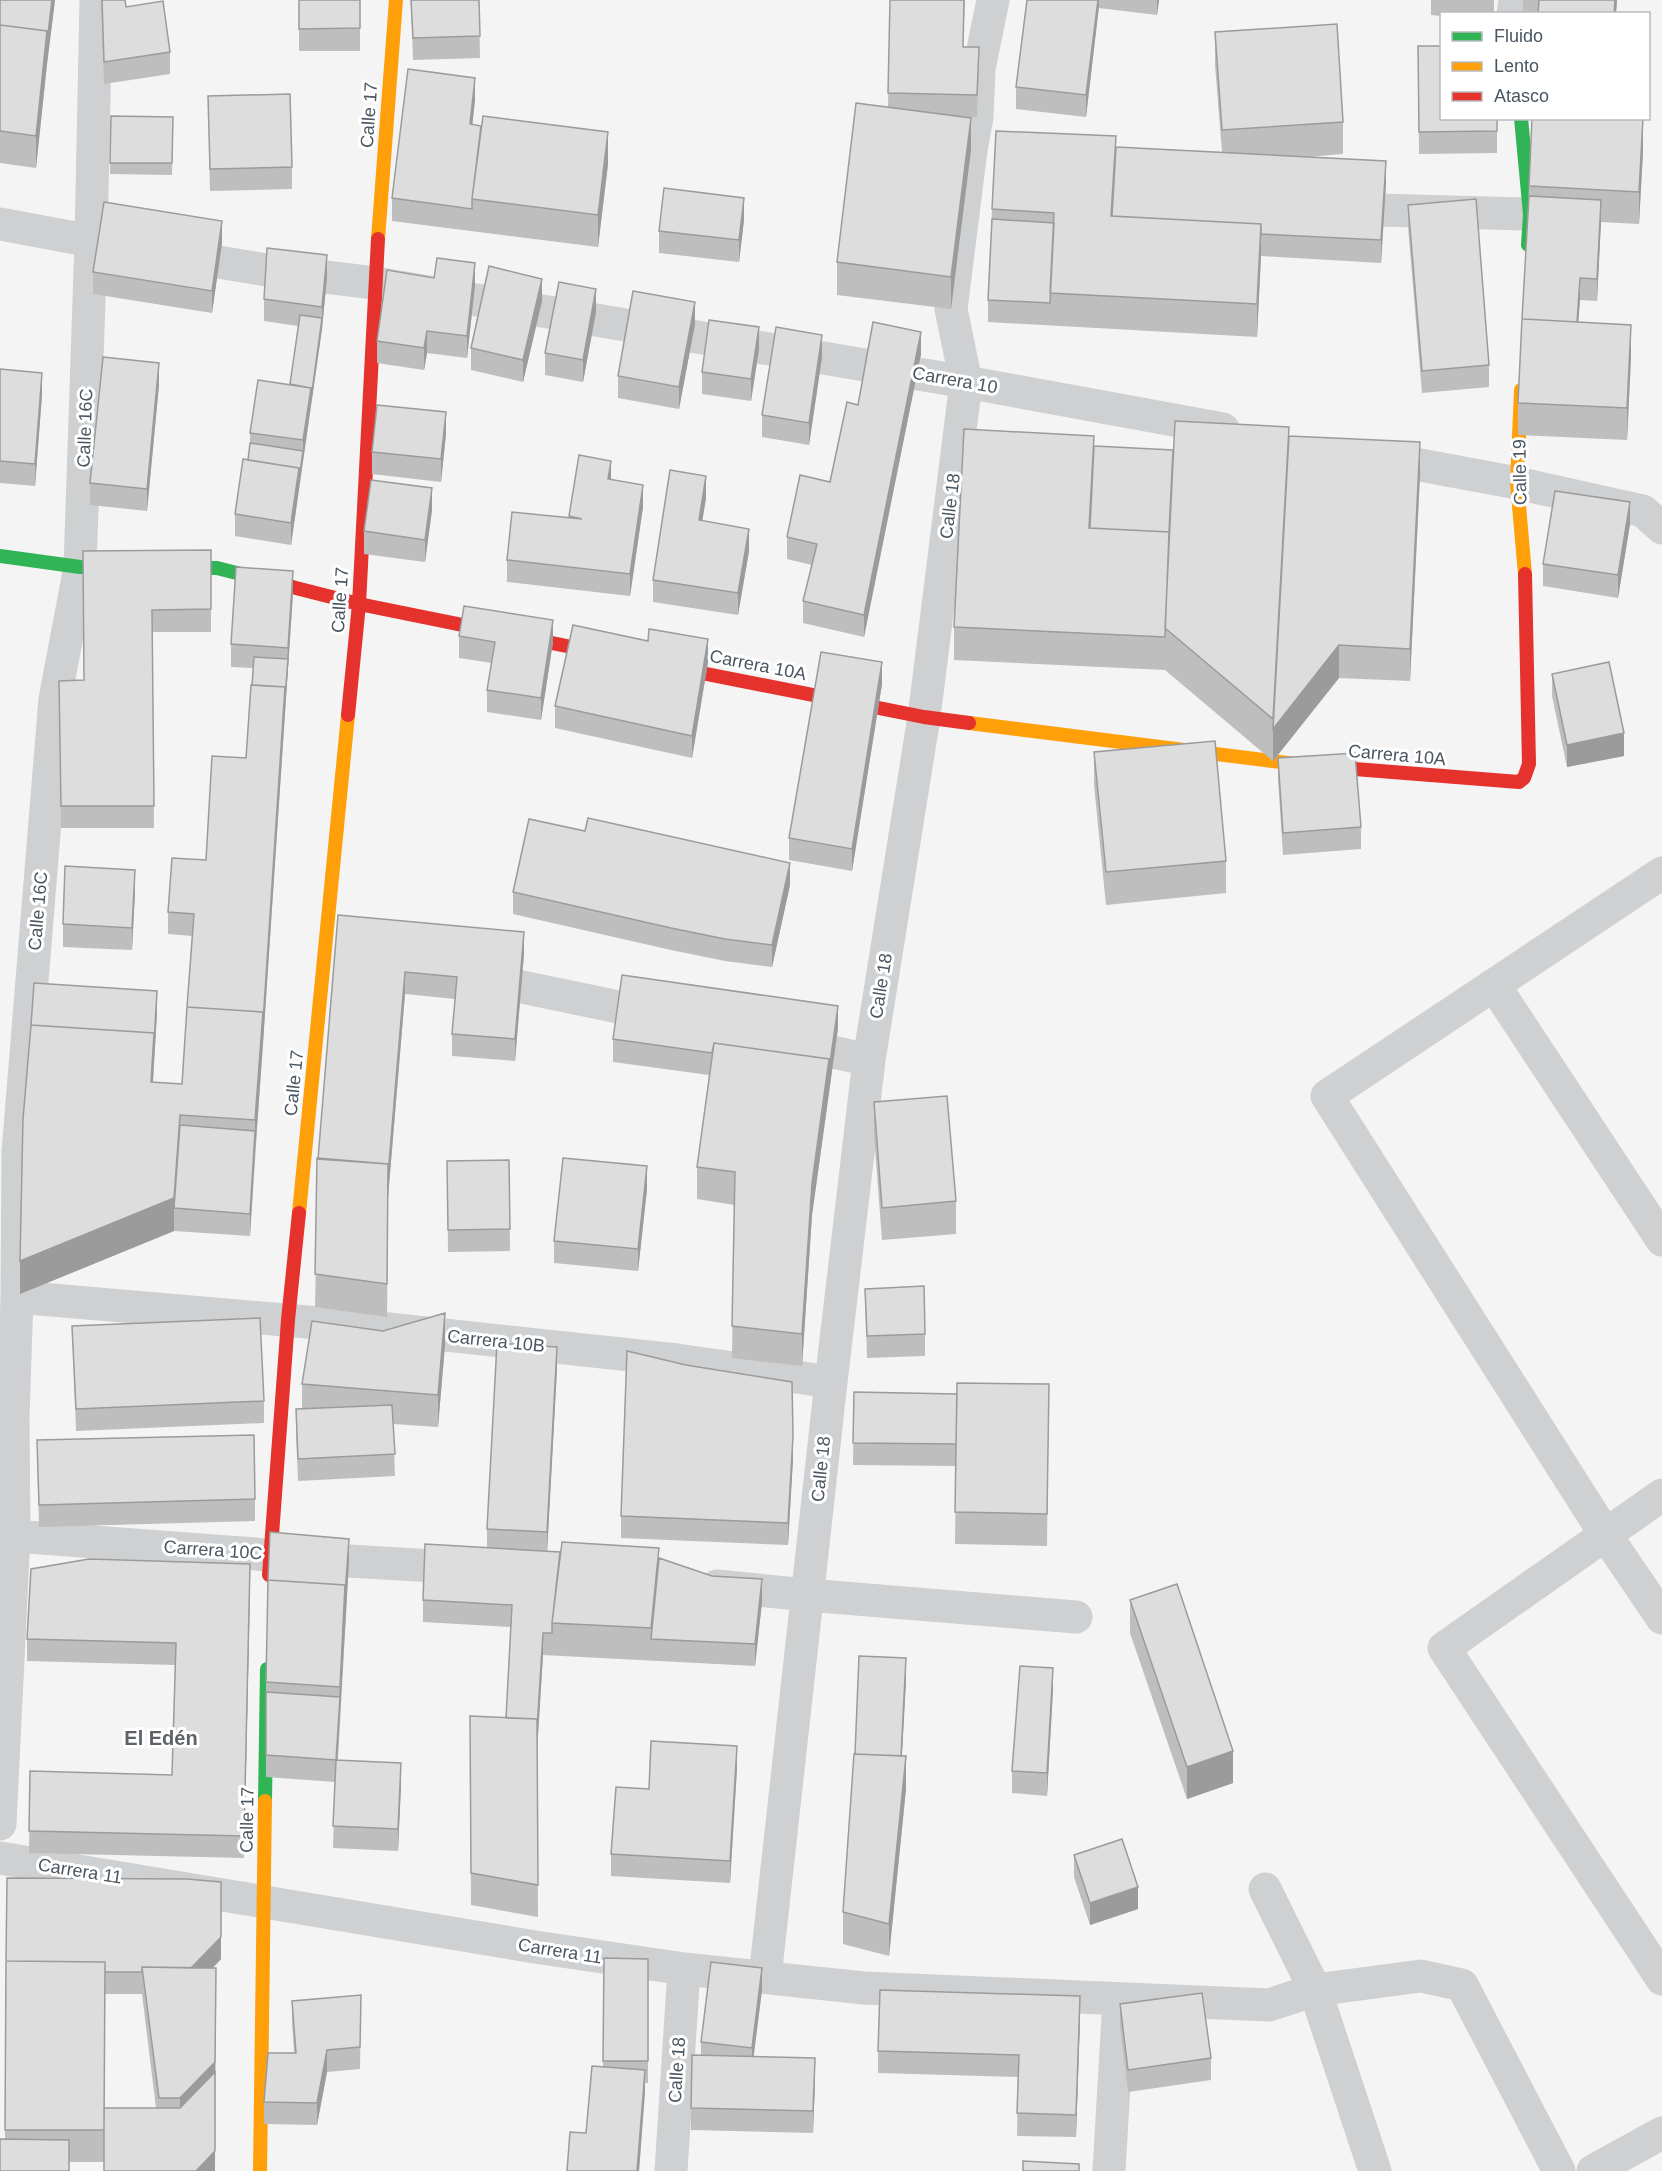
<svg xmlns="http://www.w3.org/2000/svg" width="1662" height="2171" viewBox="0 0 1662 2171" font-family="Helvetica,sans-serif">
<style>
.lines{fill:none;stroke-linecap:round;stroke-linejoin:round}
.street{stroke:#ced0d2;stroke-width:33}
.fast{stroke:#30b455;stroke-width:14}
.slow{stroke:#ff9f0a;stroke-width:14}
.jam{stroke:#e5322d;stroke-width:14}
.wall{fill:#bebebf;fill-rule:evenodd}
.shaded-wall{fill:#9b9b9b}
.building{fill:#ddddde;stroke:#9b9b9b;stroke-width:1.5}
.labels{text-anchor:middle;stroke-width:6;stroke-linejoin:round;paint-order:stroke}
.street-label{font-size:18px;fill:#4a5661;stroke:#fff}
.neighbourhood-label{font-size:20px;font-weight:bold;fill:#5f6368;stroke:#fff}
</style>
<rect width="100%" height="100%" fill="#f4f4f4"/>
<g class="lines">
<path class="street" d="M1513,14L1515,0
M1340,209L1530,214
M0,224L113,245
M176,255L267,270L375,283L966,382L1223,429
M1377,457L1517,483L1643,511L1662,528
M1662,873L1327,1096L1605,1534L1662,1618
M478,978L662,1016
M1494,985L1662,1240
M792,1043L869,1060
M17,1297L389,1329L677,1360L831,1382
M1662,1495L1444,1648L1662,1979
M0,1535L349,1561L468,1568
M717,1586L807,1595L1076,1617
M0,1824L14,1536L13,1418L17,1297L18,1152L55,699L80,567L91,241L96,0
M0,1858L535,1947L684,1969L864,1988L1269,2005L1315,1990L1421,1976L1462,1985L1559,2171
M1265,1889L1315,1990L1375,2171
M765,1977L831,1382L869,1060L924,717L966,382L951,309L971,150L977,117L979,69L993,0
M671,2171L684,1969
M1109,2171L1119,1999
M1593,2171L1662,2133"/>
<path class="fast" d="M1521,118L1530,214L1528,245
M0,556L80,567L217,568L292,587
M265,1801L267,1669"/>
<path class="slow" d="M378,239L396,0
M1521,390L1517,483L1525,574
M969,723L1304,765
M299,1213L348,715
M260,2171L265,1801"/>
<path class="jam" d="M292,587L359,604L611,655
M661,665L924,717L969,723
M348,715L359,604L378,239
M1304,765L1519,782L1524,778L1529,764L1525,574
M269,1575L288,1320L299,1213"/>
</g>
<path class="wall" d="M0,0H55L47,64L36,168L0,163Z
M101,0H125L126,7L170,52V74L104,84Z
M299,0H360V51H299Z
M411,0H479L480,58L413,60Z
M890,0H965L963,47L979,69L977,117H961L971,150L951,309L837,295V262L888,107Z
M1027,0H1159L1157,15L1099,8V6L1086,117L1016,109V87Z
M1431,0H1494V14H1442V16L1431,15Z
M1523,0H1617L1616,14H1523Z
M1215,32L1343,122V154L1307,157L1386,183L1381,263L1261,256L1257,337L988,322V300L992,209L1116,147L1222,152L1215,65Z
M1418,46L1497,118V153L1419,154Z
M208,96L292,167V189L210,191Z
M475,100L472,125L481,126L608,164L598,247L392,221V198Z
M111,116L173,117L172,175L110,174Z
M1643,151L1639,224L1601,222L1597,301L1580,300L1578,322L1631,357L1627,440L1518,435V403L1529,186Z
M1408,205L1489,365V387L1422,393L1408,227Z
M744,220L739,262L659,253V231Z
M222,243L212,313L93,294V272Z
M327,277L322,329L291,545L235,536V514L248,460L250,443V433L290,384L298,326L264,321V299Z
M475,285L467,358L427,353L424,370L377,363V341Z
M542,301L523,382L471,370V348Z
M596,312L583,382L545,375V353Z
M695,324L679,409L618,398V376Z
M759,349L751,401L702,394V372Z
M921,354L864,637L803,623V601L812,565L787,559V537L830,482L858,405Z
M822,357L809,445L762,437V415Z
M0,369L42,395L35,486L0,483Z
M159,385L147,511L90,505V483Z
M446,434L441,482L372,474V452Z
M1289,436L1420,475L1410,681L1339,678L1273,761L1165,670L954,660V627L1094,446L1173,450Z
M579,455L611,480L643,507L630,596L507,582V560L569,518Z
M706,498L702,520L749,551L738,615L653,602V580Z
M432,510L425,562L364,554V531Z
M1630,524L1618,598L1543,586V564Z
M211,550V632H152L154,828H61L59,681L84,680Z
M293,593L250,1236L174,1231L20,1294L157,1013L153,1082L182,1084L192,936L168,934V912L206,860L246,758L253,668L231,667V644Z
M459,636L553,642L541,720L487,712V690L492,663L459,658Z
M648,641L708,662L692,758L555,728V706Z
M1552,674L1624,756L1567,767L1552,696Z
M882,684L852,871L789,860V838Z
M1094,752L1226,861V893L1106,905L1094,785Z
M1278,758L1361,827V849L1283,855L1278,780Z
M790,885L772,967L725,961L671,950L513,914V892Z
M135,892L132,950L63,947V924Z
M338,915L524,954L515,1061L452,1056V1034L455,999L405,994L388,1197L387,1317L315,1307L318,1159Z
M838,1028L812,1215L802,1366L732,1358L734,1205L697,1199V1167L709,1075L613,1062V1039Z
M874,1102L956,1201V1234L882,1240L874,1135Z
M509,1160L510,1251L448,1252L447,1161Z
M647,1189L638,1271L554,1263V1241Z
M865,1289L925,1334V1356L867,1358Z
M72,1326L264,1401V1423L76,1431Z
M445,1345L438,1427L393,1424L395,1476L298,1481L296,1431V1409H302V1384Z
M686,1365L793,1459L788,1545L621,1538V1516Z
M557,1369L547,1551L659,1558L762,1602L755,1666L543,1655L537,1749L538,1917L471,1905L470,1716L506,1718L511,1627L423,1622V1600L487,1547V1529Z
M1049,1384L1047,1546L955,1544L956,1466L853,1465L854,1392L957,1394Z
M37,1440L255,1499V1521L39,1527Z
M349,1561L338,1760L401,1785L398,1851L333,1848L335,1782L266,1777V1682Z
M250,1586L244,1858L29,1853L30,1771L172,1775L175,1665L27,1661V1639Z
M1130,1600L1233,1783L1187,1799L1130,1633Z
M906,1680L902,1756L906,1789L889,1956L843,1944V1912Z
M1053,1690L1047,1796L1012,1793V1771Z
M737,1768L730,1883L611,1876V1854L649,1789Z
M1074,1855L1138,1909L1090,1925L1074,1877Z
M7,1878L221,1882V1959L213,1968H216L215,2171L104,2162H69L5,2140ZM105,1994H142L156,2108H104Z
M604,1958L648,1959V2083H645L639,2171H567L586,2133L603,2067Z
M762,1990L753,2056L815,2080L813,2133L691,2130V2108L701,2055V2042Z
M361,1995L360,2069L327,2072L317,2125L264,2124V2102L294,2053L292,2023V2001Z
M1120,2004L1211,2058V2080L1128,2092L1120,2027Z
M1080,2018L1076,2137L1017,2136L1018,2077L878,2073V2051Z"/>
<path class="shaded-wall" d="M52,0H55L47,64V42Z
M1098,0H1099V6L1086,117V95Z
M1157,0H1159L1157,15Z
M1615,0H1617L1616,14H1614Z
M47,31V64L36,168V136Z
M475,78V100L470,147V124Z
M971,118V150L951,309V277Z
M1643,118V151L1639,224V192Z
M608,132V164L598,247V215Z
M1386,161V183L1381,263V240Z
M744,198V220L739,262V240Z
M1601,200V222L1597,301V279Z
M222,221V243L212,313V291Z
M1261,224V256L1257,337V304Z
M327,255V277L322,329L291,545V523L299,468L303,451V440L322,318V307Z
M475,263V285L467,358V336Z
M1580,278V300L1576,354V332Z
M542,279V301L523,382V360Z
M596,289V312L583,382V360Z
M695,302V324L679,409V387Z
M1631,325V357L1627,440V408Z
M759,327V349L751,401V379Z
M427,331V353L424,370V348Z
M921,332V354L864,637V615Z
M822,335V357L809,445V423Z
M159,363V385L147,511V489Z
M42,373V395L35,486V464Z
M446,412V434L441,482V459Z
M1289,427V469L1339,645V678L1273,761V719Z
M1420,442V475L1410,681V649Z
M611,461V483L608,479Z
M706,476V498L699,542V520Z
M643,485V507L630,596V574Z
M432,488V510L425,562V540Z
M1630,502V524L1618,598V575Z
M749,529V551L738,615V593Z
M293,571V593L263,1044V1022Z
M553,620V642L541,720V698Z
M708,639V662L692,758V736Z
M882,662V684L852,871V849Z
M1624,733V756L1567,767V745Z
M790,863V885L772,967V945Z
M135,870V892L132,950V928Z
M524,932V954L515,1061V1039Z
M405,972V994L388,1197L387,1317L388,1164Z
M157,991V1013L151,1114V1082Z
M838,1006V1028L812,1215L802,1366V1334L812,1183L829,1059Z
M263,1012V1044L255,1153V1120Z
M180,1115V1147L174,1208V1231L20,1294V1261Z
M255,1131V1153L250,1236V1214Z
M647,1166V1189L638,1271V1249Z
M445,1313V1345L438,1427V1395Z
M557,1347V1369L547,1554V1532Z
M793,1436V1459L788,1545V1523Z
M349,1539V1561L336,1782V1760L345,1585Z
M250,1564V1586L244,1858V1836Z
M762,1579V1602L755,1666V1644Z
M543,1633V1655L537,1752V1730Z
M906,1658V1680L900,1789V1767Z
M1053,1668V1690L1047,1796V1773Z
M737,1746V1768L730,1883V1861Z
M1233,1751V1783L1187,1799V1767Z
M906,1756V1789L889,1956V1924Z
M401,1763V1785L398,1851V1829Z
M1138,1887V1909L1090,1925V1903Z
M221,1937V1959L187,1995V1973Z
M216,1968L215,2094L180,2131V2098Z
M762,1968V1990L752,2070V2048Z
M1080,1996V2018L1076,2137V2115Z
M327,2050V2072L317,2125V2103Z
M815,2058V2080L813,2133V2111Z
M645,2070V2093L639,2171H637Z
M215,2151V2171H196Z"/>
<path class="building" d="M0,0H52L47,42V31L0,25Z
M102,0H125L126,7L163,1L170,52L104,62Z
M299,0H360V28L299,29Z
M411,0H479L480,36L413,38Z
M890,0H964L963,47H979L977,95L888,93Z
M1027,0H1098L1086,95L1016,87Z
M1539,0H1615L1614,14H1538Z
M1337,24L1343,122L1222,130L1215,32Z
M0,25L47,31L36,136L0,131Z
M1418,46H1442V118H1497V131L1419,132Z
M408,69L475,78L470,124L481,126L472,199V209L392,198Z
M290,94L292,167L210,169L208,96Z
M856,103L971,118L951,277L837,262Z
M111,116L173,117L172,163H110Z
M483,116L608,132L598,215L472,199Z
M1532,118H1643L1639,192L1529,186Z
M996,131L1116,136L1111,216L1261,224L1257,304L1050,293L1054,213L992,209Z
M1116,147L1386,161L1381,240L1261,234V224L1112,216Z
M664,188L744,198L739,240L659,231Z
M1529,196L1601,200L1597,279L1580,278L1577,322L1522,319Z
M1476,199L1489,365L1422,371L1408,205Z
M104,202L222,221L212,291L93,272Z
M992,219L1054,223L1050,303L988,300Z
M267,248L327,255L322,307L264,299Z
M437,258L475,263L467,336L427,331L424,348L377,341L387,270L434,278Z
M489,266L542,279L523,360L471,348Z
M559,282L596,289L583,360L545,353Z
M633,291L695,302L679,387L618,376Z
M300,315L322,318L311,399V388L290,384Z
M1522,319L1631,325L1627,408L1518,403Z
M709,320L759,327L751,379L702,372Z
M873,322L921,332L864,615L803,601L817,544L787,537L800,475L830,482L847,402L858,405Z
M776,327L822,335L809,423L762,415Z
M103,357L159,363L147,489L90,483Z
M0,369L42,373L35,464L0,461Z
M258,380L311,388L303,440L250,433Z
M377,405L446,412L441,459L372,452Z
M1175,421L1289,427L1273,719L1165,628Z
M964,429L1094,436L1089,528L1169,532L1165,637L954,627Z
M1289,436L1420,442L1410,649L1339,645L1273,729Z
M250,443L303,451L299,479V468L248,460Z
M1094,446L1173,450L1169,532L1090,528Z
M579,455L611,461L608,479L643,485L630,574L507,560L512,512L582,519L569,516Z
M243,459L299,468L291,523L235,514Z
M670,470L706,476L699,520L749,529L738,593L653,580Z
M371,480L432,488L425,540L364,531Z
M1555,491L1630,502L1618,575L1543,564Z
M211,550V609L152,610L154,806H61L59,681L84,680L83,551Z
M236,567L293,571L288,648L231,644Z
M464,606L553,620L541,698L487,690L495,642L459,636Z
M573,625L648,641L649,629L708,639L692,736L555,706Z
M821,652L882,662L852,849L789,838Z
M254,657L288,659L285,698V687L252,685Z
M1609,662L1624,733L1567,745L1552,674Z
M251,685L285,687L263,1022V1012L187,1007L194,914L168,912L172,858L206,860L212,756L246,758Z
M1215,741L1226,861L1106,872L1094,752Z
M1355,753L1361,827L1283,833L1278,758Z
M588,818L790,863L772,945L725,939L671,928L513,892L529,819L585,831Z
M65,866L135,870L132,928L63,924Z
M338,915L524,932L515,1039L452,1034L457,977L405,972L388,1175V1164L318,1159Z
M622,975L838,1006L829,1070V1059L714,1043L712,1053L613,1039Z
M34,983L157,991L154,1044V1033L31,1025Z
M187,1007L263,1012L255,1120L180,1115L174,1198L20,1261L23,1119L31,1025L154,1033L151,1082L182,1084Z
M714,1043L829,1059L812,1183L802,1334L732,1326L735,1172L697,1167Z
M947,1096L956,1201L882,1208L874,1102Z
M180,1125L255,1131L250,1214L174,1208Z
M317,1158L388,1164L387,1284L315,1274Z
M563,1158L647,1166L638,1249L554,1241Z
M509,1160L510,1229L448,1230L447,1161Z
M924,1286L925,1334L867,1336L865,1289Z
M445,1313L438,1395L302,1384L312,1321L383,1331Z
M260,1318L264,1401L76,1409L72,1326Z
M497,1343L557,1347L547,1532L487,1529Z
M627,1351L686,1365L792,1382L793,1436L788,1523L621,1516Z
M957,1383L1049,1384L1047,1514L955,1512Z
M854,1392L957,1394L956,1444L853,1443Z
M392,1405L395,1454L298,1459L296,1409Z
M254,1435L255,1499L39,1505L37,1440Z
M270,1532L349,1539L345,1595V1585L268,1580Z
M562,1542L659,1548L651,1628L552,1623Z
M425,1544L560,1552L552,1623V1633H543L537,1729V1719L506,1718L512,1605L423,1600Z
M659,1558L712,1576L762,1579L755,1644L651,1639Z
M89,1559L250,1564L244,1836L29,1831L30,1771L172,1775L176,1643L27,1639L31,1569Z
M268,1580L345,1585L340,1687L266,1682Z
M1177,1584L1233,1751L1187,1767L1130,1600Z
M859,1656L906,1658L901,1756L855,1754Z
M1020,1666L1053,1668L1047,1773L1012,1771Z
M266,1692L340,1697L336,1760L266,1755Z
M470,1716L537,1719L538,1885L471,1873Z
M651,1741L737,1746L730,1861L611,1854L616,1787L649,1789Z
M854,1754L906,1756L889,1924L843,1912Z
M336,1760L401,1763L398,1829L333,1826Z
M1122,1839L1138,1887L1090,1903L1074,1855Z
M7,1878L187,1879L221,1882V1937L191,1968L142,1967V1972H105V1962L6,1961Z
M604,1958L648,1959V2061H603Z
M6,1961L105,1962L104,2130H5Z
M711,1962L762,1968L752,2048L701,2042Z
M142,1967L216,1968L215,2062L180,2098H159Z
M880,1990L1080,1996L1076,2115L1017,2113L1019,2055L878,2051Z
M1202,1993L1211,2058L1128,2070L1120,2004Z
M361,1995L360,2047L327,2050L317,2103L264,2102L268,2053H296L292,2001Z
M692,2055L815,2058L813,2111L691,2108Z
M592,2066L645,2070L637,2171H567L570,2132L586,2133Z
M215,2072V2151L196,2171H104V2108H180Z
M0,2139L69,2140V2171H0Z
M1023,2161L1079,2164V2171H1023Z"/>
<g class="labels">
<g class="street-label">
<text transform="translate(369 115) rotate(-86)" y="6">Calle 17</text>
<text transform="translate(955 380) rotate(10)" y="6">Carrera 10</text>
<text transform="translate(85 428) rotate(-88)" y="6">Calle 16C</text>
<text transform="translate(1520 472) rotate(-91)" y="6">Calle 19</text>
<text transform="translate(950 506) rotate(-83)" y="6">Calle 18</text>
<text transform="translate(340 600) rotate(-86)" y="6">Calle 17</text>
<text transform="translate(758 665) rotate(11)" y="6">Carrera 10A</text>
<text transform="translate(1397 755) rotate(5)" y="6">Carrera 10A</text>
<text transform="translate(38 911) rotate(-85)" y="6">Calle 16C</text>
<text transform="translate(881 986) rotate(-81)" y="6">Calle 18</text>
<text transform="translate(294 1083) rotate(-84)" y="6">Calle 17</text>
<text transform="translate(496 1341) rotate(6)" y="6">Carrera 10B</text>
<text transform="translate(821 1469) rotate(-84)" y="6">Calle 18</text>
<text transform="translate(213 1550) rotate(4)" y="6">Carrera 10C</text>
<text transform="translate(247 1820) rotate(-89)" y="6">Calle 17</text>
<text transform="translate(80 1871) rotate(9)" y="6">Carrera 11</text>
<text transform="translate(560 1951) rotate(9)" y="6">Carrera 11</text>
<text transform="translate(677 2070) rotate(-86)" y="6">Calle 18</text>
</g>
<g class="neighbourhood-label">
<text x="161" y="1745">El Edén</text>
</g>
</g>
<rect x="1440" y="12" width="210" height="108" fill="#ffffff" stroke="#b7bbc0" stroke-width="1.5"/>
<rect x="1452" y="32" width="30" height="9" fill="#30b455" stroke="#b7bbc0" stroke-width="1.5"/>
<text x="1494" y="42" font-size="18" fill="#4a5661">Fluido</text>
<rect x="1452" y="62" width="30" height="9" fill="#ff9f0a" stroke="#b7bbc0" stroke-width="1.5"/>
<text x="1494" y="72" font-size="18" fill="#4a5661">Lento</text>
<rect x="1452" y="92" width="30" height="9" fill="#e5322d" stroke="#b7bbc0" stroke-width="1.5"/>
<text x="1494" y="102" font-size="18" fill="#4a5661">Atasco</text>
</svg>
